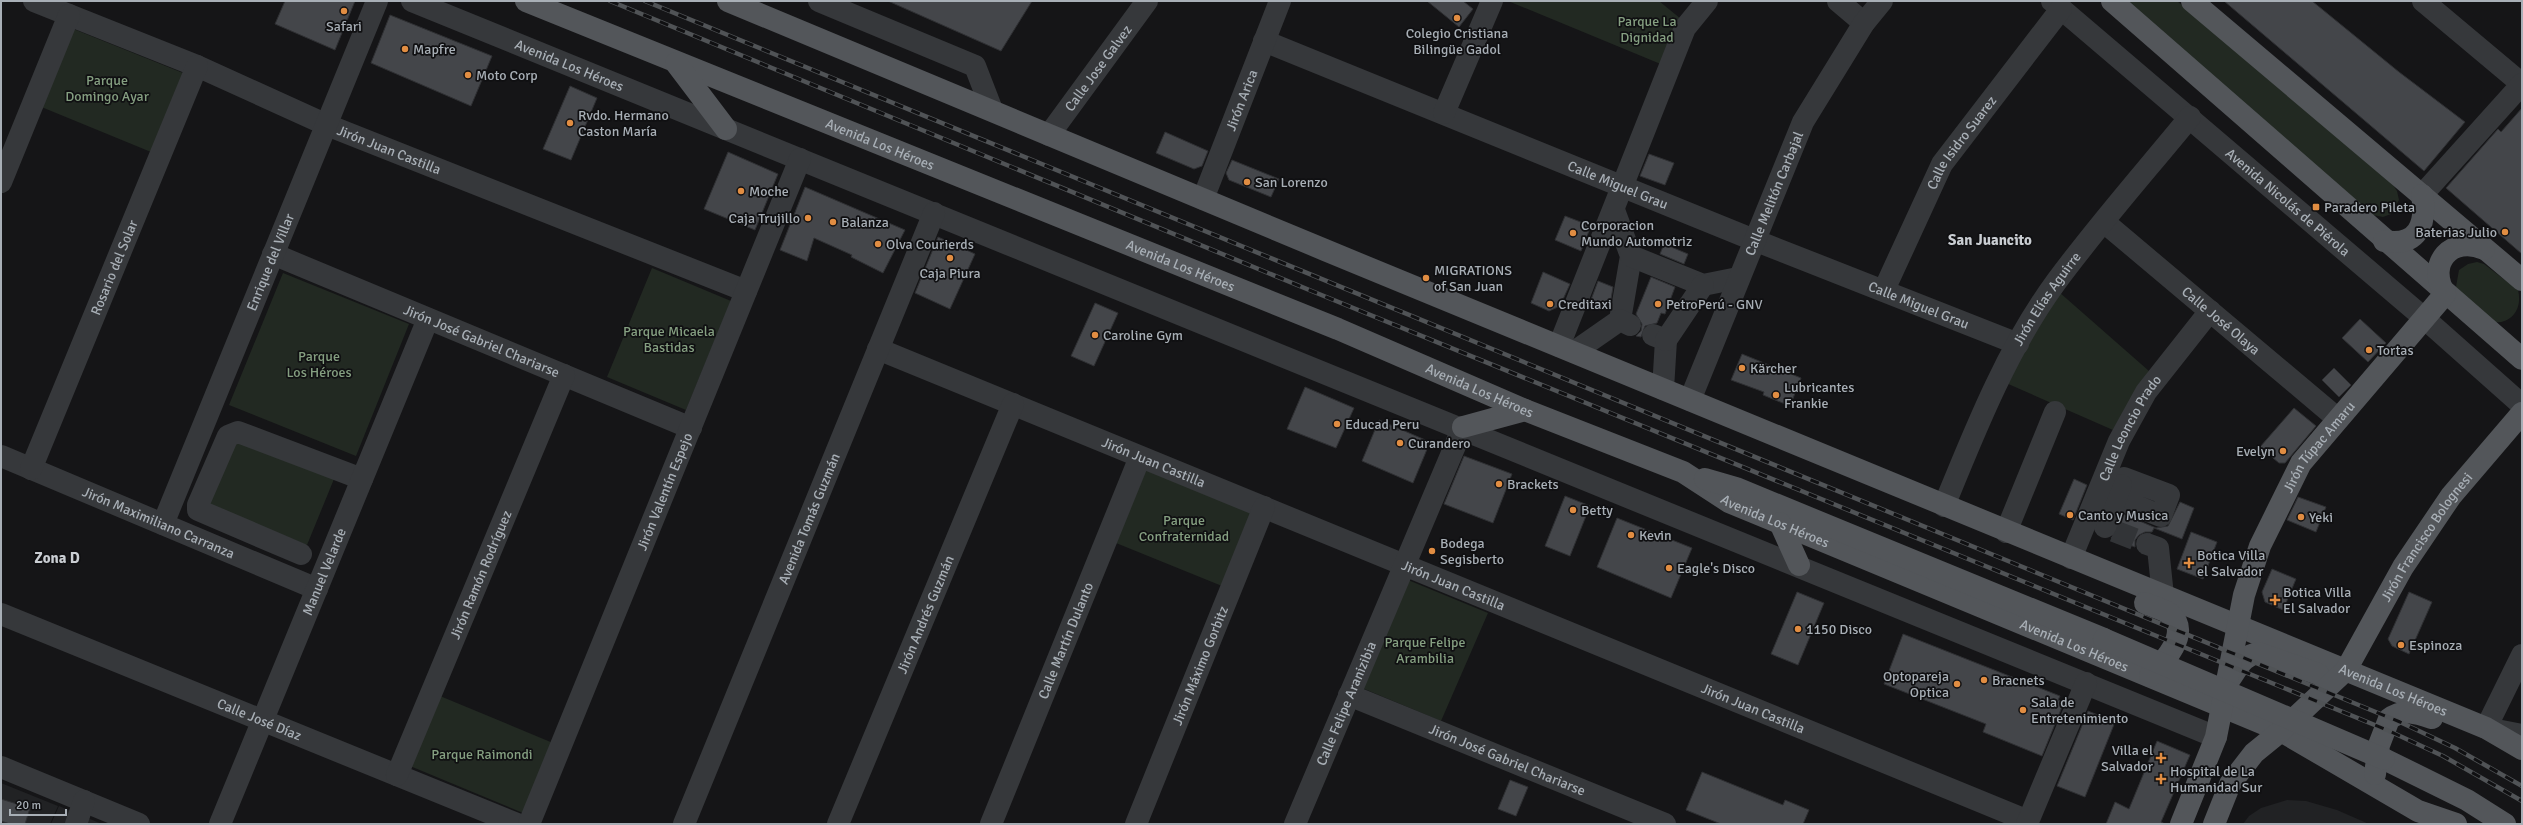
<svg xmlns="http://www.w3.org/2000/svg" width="2523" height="825" viewBox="0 0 2523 825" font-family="Signika,sans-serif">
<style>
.built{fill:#212224}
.green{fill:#222922}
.building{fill:#44464a;stroke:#2f3033}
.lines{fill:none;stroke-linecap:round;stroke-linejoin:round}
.minor-tunnel{stroke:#323437;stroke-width:22;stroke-dasharray:22 11;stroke-linecap:butt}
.minor{stroke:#36383b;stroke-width:22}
.major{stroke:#53565a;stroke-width:22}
.rail-casing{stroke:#505356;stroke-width:4.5}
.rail{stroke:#101012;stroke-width:3;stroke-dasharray:9;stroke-linecap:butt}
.major-bridge{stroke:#53565a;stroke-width:22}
.poi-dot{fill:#e18d42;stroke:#101012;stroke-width:1.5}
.labels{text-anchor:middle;stroke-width:3.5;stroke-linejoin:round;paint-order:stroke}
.park-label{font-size:14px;fill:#859f81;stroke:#101012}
.poi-label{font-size:14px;fill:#a8afb6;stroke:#101012;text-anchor:start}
.street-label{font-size:14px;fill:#a8afb6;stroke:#101012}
.neighbourhood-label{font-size:15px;font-weight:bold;fill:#c9cdd2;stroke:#101012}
</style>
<rect width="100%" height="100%" fill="#151517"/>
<path class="built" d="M1,783L58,806L50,824H1Z
M2287,800L2306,801L2337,810L2369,824H2243L2249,816L2261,808Z
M59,806L102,824H51Z"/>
<path class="green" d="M1508,1H1659L1681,19L1663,65Z
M2123,1H2177L2391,182L2397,191L2399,200L2391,214L2383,217L2373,215Z
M71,28L183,73L151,152L39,106Z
M2477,262L2484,264L2518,290C2523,309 2511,325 2492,322L2456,287L2459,270L2468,264Z
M652,268L731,301L686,410L607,377Z
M283,273L409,324L356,456L229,405Z
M2059,292L2149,371L2113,430L2006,383Z
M234,437L334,479L307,545L206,504Z
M1146,470L1252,513L1222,586L1116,543Z
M1408,580L1488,613L1441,721L1362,688Z
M440,696L553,743L523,813L410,766Z"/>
<path class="building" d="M285,1H355L335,50L275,24Z
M888,1H1032L1001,51Z
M1427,1H1463L1473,9L1459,27Z
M2224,1H2312L2399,72L2465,122L2424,171Z
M390,15L492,56L471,106L371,63Z
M570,86L597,98L571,160L543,149Z
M2522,108V254L2446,188L2498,129L2501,132Z
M1165,132L1208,151L1202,166L1194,169L1156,153Z
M728,152L778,174L755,230L704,209Z
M1649,154L1674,163L1665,185L1640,176Z
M1232,160L1279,179L1271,197L1229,180L1226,173Z
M805,187L905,230L883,273L851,257L852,255L814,238L807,261L780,250Z
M1565,216L1591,226L1581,251L1555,240Z
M938,237L975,254L950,309L915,293Z
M1664,244L1688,254L1684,264L1660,254Z
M1543,272L1570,284L1560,306L1549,311L1531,303Z
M1651,277L1675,287L1665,314L1661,313L1657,323L1645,326L1641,337L1636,336L1641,331L1642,324L1636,314Z
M1598,281L1613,287L1610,305L1600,310L1589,305Z
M1095,303L1118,313L1094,366L1071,356Z
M2360,319L2386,343L2368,362L2342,338Z
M1742,354L1801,378L1790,406L1763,395L1764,392L1731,380Z
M2334,368L2351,385L2339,397L2322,380Z
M1305,387L1354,408L1336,448L1287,429Z
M2294,408L2316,426L2285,463H2279L2260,447Z
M1379,420L1430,442L1413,483L1362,461Z
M1464,456L1512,474L1493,523L1444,504Z
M2074,479L2087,485L2073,520L2059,514Z
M1565,496L1590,506L1570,556L1545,546Z
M2298,497L2326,507L2316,532L2287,520Z
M2180,502L2194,508L2182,539L2154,528L2152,532H2145L2139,535L2135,540V547L2111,538L2117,531L2123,514L2156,528L2168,526Z
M1617,518L1692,548L1671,598L1597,567Z
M2191,532L2217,542L2203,579L2177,569Z
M2272,569L2296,579L2283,610L2265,602L2262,592Z
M1797,592L1824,603L1798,665L1771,654Z
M2409,592L2432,602L2409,654L2392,646L2388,639Z
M1903,634L2060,696L2058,700L2064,702L2042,756L1983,732L1986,724L1884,684Z
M2088,711L2115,722L2085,797L2057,786Z
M2157,741L2190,755L2161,822L2165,824H2106L2115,802L2129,809Z
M1702,772L1783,805L1785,800L1809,810L1803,824H1721L1686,810Z
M1510,780L1528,787L1516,816L1498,809Z
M1,799L30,808L25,824H10L1,821Z"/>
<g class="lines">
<path class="minor-tunnel" d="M2114,531L2147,544"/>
<g class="minor">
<path id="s1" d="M34,1L197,66L327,125L746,291"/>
<path id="s2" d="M412,1C1013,246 1615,490 2216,737"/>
<path d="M819,1L975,66L992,110"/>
<path d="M1838,1L1864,23"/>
<path id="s3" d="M2052,1L2424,318L2522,405"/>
<path d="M2423,1L2522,84"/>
<path id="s4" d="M1264,41L1754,240L2018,344"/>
<path d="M1444,113L1492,1"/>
<path id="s5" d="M1049,135L1147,1"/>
<path d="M1,182L69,15"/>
<path d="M2422,195L2522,84"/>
<path id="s6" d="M1203,199L1280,1"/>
<path d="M1614,210L1631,256L1620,320"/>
<path id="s7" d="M2104,222L2338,419"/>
<path id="s8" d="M273,254L691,428"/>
<path d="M1631,256L1703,285L1738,278"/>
<path id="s9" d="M1884,290L1942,164L2061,9"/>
<path d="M1653,335L1666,340L1663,389"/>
<path d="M1666,340L1703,285"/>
<path d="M1559,346L1685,28L1707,1"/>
<path id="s10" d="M878,349L2028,821"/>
<path d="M1574,352L1620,320L1630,325"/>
<path id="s11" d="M1690,400L1803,122L1864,23L1882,1"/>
<path id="s12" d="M1,456L317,589"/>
<path id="s13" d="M31,469L197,66"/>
<path d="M2116,498L2161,516L2169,495L2124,478"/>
<path id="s14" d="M1944,506C1975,430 2007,349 2056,282C2098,225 2145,172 2190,117"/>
<path id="s15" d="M163,524L377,1"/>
<path d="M2105,527L2121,485"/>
<path d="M2006,532L2055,412"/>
<path d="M2147,544L2158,548L2163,596"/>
<path d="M301,554L198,510V505L228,436L238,432L362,479"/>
<path id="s16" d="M2071,558L2119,441L2146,392L2210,311"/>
<path id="s17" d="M1,614L517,824"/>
<path d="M2522,655L2486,728L2522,735"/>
<path id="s18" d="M1349,695L1665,824"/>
<path d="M1,767L139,824"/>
<path id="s19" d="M397,775L564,375"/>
<path d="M76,824L84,801"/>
<path id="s20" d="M220,824L428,319"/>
<path id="s21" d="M529,824L800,159"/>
<path id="s22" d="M684,824L934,213"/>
<path id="s23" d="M838,824L1013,404"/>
<path id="s24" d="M991,824L1140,457"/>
<path id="s25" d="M1136,824L1264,507"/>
<path id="s26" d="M1295,824L1463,427"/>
<path d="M2027,824L2086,683"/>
</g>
<g class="major">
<path id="s27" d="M526,1L1338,329L1525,410L1683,472L1729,502L2281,731L2418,811L2456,824"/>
<path id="s28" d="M728,1L1325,250L2486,728L2522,749"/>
<path d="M2112,1L2522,359"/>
<path d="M2192,1L2522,280"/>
<path d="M676,63L726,129"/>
<path d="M2384,241C2418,247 2427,224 2422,195"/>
<path d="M1463,427L1525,410"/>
<path d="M1705,479L1736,488L2104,639"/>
<path d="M1780,523L1799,565"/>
<path d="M2145,603C2153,607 2165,609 2171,615C2191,633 2164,662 2150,676"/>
<path d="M2230,679C2239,666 2243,655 2259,653L2318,674"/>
<path d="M2384,759L2467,800L2505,824"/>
<path d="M2375,774L2379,745L2389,719C2403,708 2417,713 2432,718"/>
<path id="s29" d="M2181,824L2216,737L2244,595L2260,546L2301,463L2445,294C2426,263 2452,235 2484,249"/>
<path id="s30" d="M2214,824L2230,784L2254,753L2281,731L2346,670L2403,567L2451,496L2522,413"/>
</g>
<defs>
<path id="rail" d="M610,1L1319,294L2387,730L2443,756L2522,801
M645,1L2400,722L2455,748L2522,786"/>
</defs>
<use href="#rail" class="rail-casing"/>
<use href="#rail" class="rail"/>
<path class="major-bridge" d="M2104,639L2384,759"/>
</g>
<g class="poi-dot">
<circle cx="344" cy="11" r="4"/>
<circle cx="1457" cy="18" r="4"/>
<circle cx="405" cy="49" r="4"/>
<circle cx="468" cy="75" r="4"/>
<circle cx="570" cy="123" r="4"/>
<circle cx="1247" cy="182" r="4"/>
<circle cx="741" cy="191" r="4"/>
<rect x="2312" y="203" width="8" height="8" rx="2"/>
<circle cx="808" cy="218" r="4"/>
<circle cx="833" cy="222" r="4"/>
<circle cx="2505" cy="232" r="4"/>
<circle cx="1573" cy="233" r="4"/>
<circle cx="878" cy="244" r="4"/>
<circle cx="950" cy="258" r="4"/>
<circle cx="1426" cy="278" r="4"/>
<circle cx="1550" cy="304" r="4"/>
<circle cx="1658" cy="304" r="4"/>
<circle cx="1095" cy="335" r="4"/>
<circle cx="2369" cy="350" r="4"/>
<circle cx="1742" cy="368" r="4"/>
<circle cx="1776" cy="395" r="4"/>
<circle cx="1337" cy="424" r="4"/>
<circle cx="1400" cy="443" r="4"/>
<circle cx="2283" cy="451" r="4"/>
<circle cx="1499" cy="484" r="4"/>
<circle cx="1573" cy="510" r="4"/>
<circle cx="2070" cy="515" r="4"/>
<circle cx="2301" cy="517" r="4"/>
<circle cx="1631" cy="535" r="4"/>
<circle cx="1432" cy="551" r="4"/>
<path d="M2187 557h4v4h4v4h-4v4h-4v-4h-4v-4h4z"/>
<circle cx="1669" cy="568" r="4"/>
<path d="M2273 594h4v4h4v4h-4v4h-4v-4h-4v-4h4z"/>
<circle cx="1798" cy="629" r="4"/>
<circle cx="2401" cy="645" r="4"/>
<circle cx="1984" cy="680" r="4"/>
<circle cx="1957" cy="684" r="4"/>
<circle cx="2023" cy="710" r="4"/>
<path d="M2159 752h4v4h4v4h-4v4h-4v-4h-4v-4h4z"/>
<path d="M2159 773h4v4h4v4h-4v4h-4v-4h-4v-4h4z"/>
</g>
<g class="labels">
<g class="park-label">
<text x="1647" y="26">Parque La<tspan x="1647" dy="16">Dignidad</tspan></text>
<text x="107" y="85">Parque<tspan x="107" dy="16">Domingo Ayar</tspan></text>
<text x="669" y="336">Parque Micaela<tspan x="669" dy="16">Bastidas</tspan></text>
<text x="319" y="361">Parque<tspan x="319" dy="16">Los Héroes</tspan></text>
<text x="1184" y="525">Parque<tspan x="1184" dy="16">Confraternidad</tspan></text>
<text x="1425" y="647">Parque Felipe<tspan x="1425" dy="16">Arambilia</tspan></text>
<text x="482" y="759">Parque Raimondi</text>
</g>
<g class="poi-label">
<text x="344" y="31" text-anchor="middle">Safari</text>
<text x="1457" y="38" text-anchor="middle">Colegio Cristiana<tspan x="1457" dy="16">Bilingüe Gadol</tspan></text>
<text x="413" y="54">Mapfre</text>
<text x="476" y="80">Moto Corp</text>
<text x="578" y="120">Rvdo. Hermano<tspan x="578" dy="16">Caston María</tspan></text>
<text x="1255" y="187">San Lorenzo</text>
<text x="749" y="196">Moche</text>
<text x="2324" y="212">Paradero Pileta</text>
<text x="800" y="223" text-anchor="end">Caja Trujillo</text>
<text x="841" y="227">Balanza</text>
<text x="1581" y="230">Corporacion<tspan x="1581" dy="16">Mundo Automotriz</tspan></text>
<text x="2497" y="237" text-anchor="end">Baterias Julio</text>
<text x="886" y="249">Olva Courierds</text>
<text x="1434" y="275">MIGRATIONS<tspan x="1434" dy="16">of San Juan</tspan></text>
<text x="950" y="278" text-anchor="middle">Caja Piura</text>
<text x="1558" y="309">Creditaxi</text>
<text x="1666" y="309">PetroPerú - GNV</text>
<text x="1103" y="340">Caroline Gym</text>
<text x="2377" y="355">Tortas</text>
<text x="1750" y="373">Kärcher</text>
<text x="1784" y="392">Lubricantes<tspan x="1784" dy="16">Frankie</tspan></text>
<text x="1345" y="429">Educad Peru</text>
<text x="1408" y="448">Curandero</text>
<text x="2275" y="456" text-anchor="end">Evelyn</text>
<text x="1507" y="489">Brackets</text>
<text x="1581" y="515">Betty</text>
<text x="2078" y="520">Canto y Musica</text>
<text x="2309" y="522">Yeki</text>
<text x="1639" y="540">Kevin</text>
<text x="1440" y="548">Bodega<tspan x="1440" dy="16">Segisberto</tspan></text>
<text x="2197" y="560">Botica Villa<tspan x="2197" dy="16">el Salvador</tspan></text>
<text x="1677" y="573">Eagle's Disco</text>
<text x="2283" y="597">Botica Villa<tspan x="2283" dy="16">El Salvador</tspan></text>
<text x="1806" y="634">1150 Disco</text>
<text x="2409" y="650">Espinoza</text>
<text x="1949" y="681" text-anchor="end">Optopareja<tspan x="1949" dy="16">Optica</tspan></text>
<text x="1992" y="685">Bracnets</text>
<text x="2031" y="707">Sala de<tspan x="2031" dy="16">Entretenimiento</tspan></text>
<text x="2153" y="755" text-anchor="end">Villa el<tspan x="2153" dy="16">Salvador</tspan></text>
<text x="2170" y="776">Hospital de La<tspan x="2170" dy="16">Humanidad Sur</tspan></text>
</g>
<g class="street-label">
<text dy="5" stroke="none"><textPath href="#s2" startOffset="170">Avenida Los Héroes</textPath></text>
<text dy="5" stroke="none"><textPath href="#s5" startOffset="83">Calle Jose Galvez</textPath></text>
<text dy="5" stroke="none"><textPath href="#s6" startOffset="106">Jirón Arica</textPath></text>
<text dy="5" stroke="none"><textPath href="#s9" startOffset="167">Calle Isidro Suarez</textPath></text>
<text dy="5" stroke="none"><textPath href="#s27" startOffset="382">Avenida Los Héroes</textPath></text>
<text dy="5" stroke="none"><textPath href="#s1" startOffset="385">Jirón Juan Castilla</textPath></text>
<text dy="5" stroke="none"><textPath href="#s4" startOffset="382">Calle Miguel Grau</textPath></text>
<text dy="5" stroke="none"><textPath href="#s11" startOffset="223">Calle Melitón Carbajal</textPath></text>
<text dy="5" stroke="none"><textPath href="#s3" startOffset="310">Avenida Nicolás de Piérola</textPath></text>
<text dy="5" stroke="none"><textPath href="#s15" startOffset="283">Enrique del Villar</textPath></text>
<text dy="5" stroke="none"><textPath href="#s27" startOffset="706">Avenida Los Héroes</textPath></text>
<text dy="5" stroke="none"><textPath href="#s13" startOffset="218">Rosario del Solar</textPath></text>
<text dy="5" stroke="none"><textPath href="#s14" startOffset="232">Jirón Elías Aguirre</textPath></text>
<text dy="5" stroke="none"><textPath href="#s4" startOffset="706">Calle Miguel Grau</textPath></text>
<text dy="5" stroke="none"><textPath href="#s7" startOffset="153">Calle José Olaya</textPath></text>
<text dy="5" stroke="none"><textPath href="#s8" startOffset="226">Jirón José Gabriel Chariarse</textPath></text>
<text dy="5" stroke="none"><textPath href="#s27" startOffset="1030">Avenida Los Héroes</textPath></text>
<text dy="5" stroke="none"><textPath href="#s16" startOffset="143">Calle Leoncio Prado</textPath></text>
<text dy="5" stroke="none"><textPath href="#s29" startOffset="406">Jirón Túpac Amaru</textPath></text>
<text dy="5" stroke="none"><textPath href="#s10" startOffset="298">Jirón Juan Castilla</textPath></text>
<text dy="5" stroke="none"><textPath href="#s21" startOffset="359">Jirón Valentín Espejo</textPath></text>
<text dy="5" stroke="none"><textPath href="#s22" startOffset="330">Avenida Tomás Guzmán</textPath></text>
<text dy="5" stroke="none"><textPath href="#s27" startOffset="1354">Avenida Los Héroes</textPath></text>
<text dy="5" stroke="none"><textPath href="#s12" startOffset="171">Jirón Maximiliano Carranza</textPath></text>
<text dy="5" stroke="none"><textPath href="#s30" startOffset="362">Jirón Francisco Bolognesi</textPath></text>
<text dy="5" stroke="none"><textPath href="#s20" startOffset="273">Manuel Velarde</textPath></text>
<text dy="5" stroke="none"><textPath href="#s19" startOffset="217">Jirón Ramón Rodríguez</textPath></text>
<text dy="5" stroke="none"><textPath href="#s10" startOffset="622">Jirón Juan Castilla</textPath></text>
<text dy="5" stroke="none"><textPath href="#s23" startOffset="227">Jirón Andrés Guzmán</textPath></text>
<text dy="5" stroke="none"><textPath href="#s24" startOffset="198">Calle Martín Dulanto</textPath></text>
<text dy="5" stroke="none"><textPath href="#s27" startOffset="1678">Avenida Los Héroes</textPath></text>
<text dy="5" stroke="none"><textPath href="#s25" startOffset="171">Jirón Máximo Gorbitz</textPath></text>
<text dy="5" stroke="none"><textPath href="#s28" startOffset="1802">Avenida Los Héroes</textPath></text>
<text dy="5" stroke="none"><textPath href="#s26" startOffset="131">Calle Felipe Aranizibia</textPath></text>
<text dy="5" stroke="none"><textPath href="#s10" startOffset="946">Jirón Juan Castilla</textPath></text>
<text dy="5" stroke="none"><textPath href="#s17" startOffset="279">Calle José Díaz</textPath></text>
<text dy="5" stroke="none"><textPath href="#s18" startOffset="171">Jirón José Gabriel Chariarse</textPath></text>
</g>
<g class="neighbourhood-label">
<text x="1990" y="245">San Juancito</text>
<text x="57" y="563">Zona D</text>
</g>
</g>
<rect width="2523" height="825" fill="none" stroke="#a8afb6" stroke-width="4"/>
<path d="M10 809v6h56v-6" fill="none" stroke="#a8afb6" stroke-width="2"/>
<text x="16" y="809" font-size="12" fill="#a8afb6" stroke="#101012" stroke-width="3" paint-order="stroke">20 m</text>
</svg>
